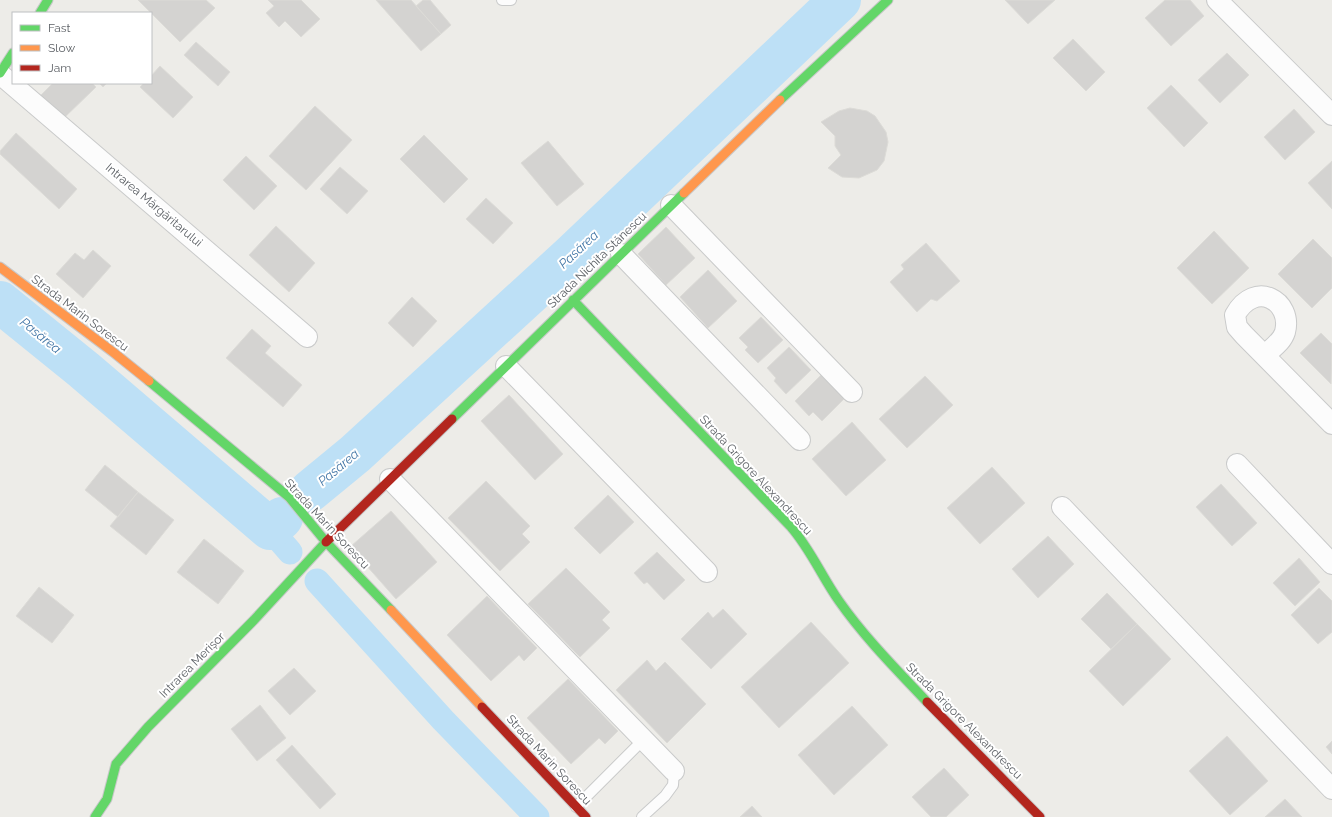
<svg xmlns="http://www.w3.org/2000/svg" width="1332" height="817" viewBox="0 0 1332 817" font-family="Raleway,sans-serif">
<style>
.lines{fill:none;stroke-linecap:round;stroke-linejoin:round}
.canal{stroke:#bde0f6;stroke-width:25}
.river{stroke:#bde0f6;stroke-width:42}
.building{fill:#d4d3d1;stroke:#dcdbd7}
.lane-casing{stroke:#c9caca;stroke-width:12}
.street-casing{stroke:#c9caca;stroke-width:22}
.fast-casing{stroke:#c8c8c9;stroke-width:11}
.slow-casing{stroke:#c8c8c9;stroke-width:11}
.jam-casing{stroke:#c8c8c9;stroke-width:11}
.lane{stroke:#fcfcfc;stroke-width:10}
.street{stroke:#fcfcfc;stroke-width:20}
.fast{stroke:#63d668;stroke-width:9}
.slow{stroke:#ff974d;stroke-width:9}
.jam{stroke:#b3261e;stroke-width:9}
.labels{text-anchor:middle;stroke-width:4;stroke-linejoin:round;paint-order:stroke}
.street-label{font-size:12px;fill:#5d6166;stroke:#fff}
.water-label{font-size:13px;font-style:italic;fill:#4276a6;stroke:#fff}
</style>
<rect width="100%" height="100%" fill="#edece8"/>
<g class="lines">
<path class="canal" d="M270,529L290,552
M317,581L443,720L537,817"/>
<path class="river" d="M0,302L84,370L270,529L282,518
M310,491L355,454L572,255L840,0"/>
</g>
<path class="building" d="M138,0H206L215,8L180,42Z
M268,0H301L320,19L301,37L285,21L279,27L266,13L274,6Z
M376,0H411L441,34L421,51Z
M423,0H430L451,25L441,34L416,6Z
M1005,0H1055L1028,24Z
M1165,0H1190L1204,16L1171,46L1145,18Z
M1073,39L1105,72L1086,91L1053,58Z
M196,42L230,72L218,86L184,55Z
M1227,53L1249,75L1220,103L1198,80Z
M160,66L193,97L173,118L140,87L144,83H151V76Z
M53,83H92L96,87L63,119L40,96Z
M99,83H107L103,87Z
M1171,85L1208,123L1184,147L1147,108Z
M315,106L352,140L306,190L269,156Z
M850,108L867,111L875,116L886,132L888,142L884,161L877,170L859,178L842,177L828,168L841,155L835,146V136L821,122L839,111Z
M1294,109L1315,132L1285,160L1264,137Z
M16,133L77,189L59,209L0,154V151Z
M424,135L468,179L444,203L400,159Z
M548,141L584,184L557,206L521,163Z
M246,156L277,186L254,210L223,180Z
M1332,161V209L1308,183Z
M340,167L368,191L347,214L320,189Z
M486,198L513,223L493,244L466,219Z
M276,226L315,263L289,292L249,255Z
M666,227L695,258L666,285L638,254Z
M1214,231L1249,268L1212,304L1177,268Z
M1313,239L1332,258V288L1312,308L1278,274Z
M926,243L960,281L937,301L931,299L917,312L890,282L904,269L901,265Z
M93,250L111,266L83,298L56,274L75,253L84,260Z
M708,270L737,301L708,328L680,297Z
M412,297L437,321L413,347L388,323Z
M761,317L783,340L758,363L745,350L748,347L739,338Z
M252,329L271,346L265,353L302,385L283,407L226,358Z
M1321,333L1332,344L1331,384L1300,353Z
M789,347L811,370L786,394L774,381L776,378L767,368Z
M822,374L845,398L822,421L813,412L809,416L795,401Z
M925,376L953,405L907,448L879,419Z
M509,395L563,454L535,480L481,421Z
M852,422L886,460L846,496L812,459Z
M105,465L138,492L118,517L85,490Z
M992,467L1025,503L980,544L947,508Z
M486,481L530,526L522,534L530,542L500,571L448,518Z
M1221,484L1257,523L1232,546L1196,507Z
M138,492L174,520L146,555L110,526Z
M608,495L634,522L600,554L574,528Z
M391,511L437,562L396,599L350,547Z
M1048,536L1074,564L1038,598L1012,569Z
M204,539L244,571L218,604L177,572Z
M657,552L685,580L664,600L647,582L644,584L634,573Z
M1299,558L1320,582L1295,606L1273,583Z
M566,568L610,612L602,620L610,628L580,657L528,604Z
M39,587L74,615L52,643L16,616Z
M1319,588L1332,601V632L1318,644L1291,615Z
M1107,593L1137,624L1111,649L1081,619Z
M487,596L537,648L524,661L519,655L491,681L447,635Z
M723,609L747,634L711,669L681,639L708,612L713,618Z
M811,622L849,663L779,728L741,687Z
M1137,624L1171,659L1123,706L1089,671Z
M647,660L656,671L665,662L706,704L667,743L616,690Z
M294,668L316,691L290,715L268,691Z
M568,679L618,731L605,744L599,738L571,764L527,718Z
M260,705L286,738L257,761L231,729Z
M852,706L888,745L834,795L798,755Z
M1227,736L1268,781L1230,815L1189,771Z
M1332,741V754L1326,747Z
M292,745L336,794L320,809L276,760Z
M944,768L969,795L946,817H931L912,797Z
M1285,799L1302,817H1265Z
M752,806L762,817H740Z"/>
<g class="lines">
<defs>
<path id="lane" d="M502,0H511
M576,807L643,740
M642,817L665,796L673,785L674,771"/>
<path id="street" d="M1217,0L1332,115
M0,74L307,337
M671,205L852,392
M621,254L800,440
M1265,355C1272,348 1282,342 1285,332C1293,301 1255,279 1235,315L1237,327L1244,335L1332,424
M506,366L707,572
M1237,464L1332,564
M390,479L674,771
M1062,507L1332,789"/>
<path id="fast" d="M40,13L48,0
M0,73L13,53
M780,100L888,0
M573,300L791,527C811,550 822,577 839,601C865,638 896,669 927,702
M149,381L289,497L326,542L391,610
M452,419L684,193
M95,817L107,799L116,764L148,727L254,620L326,542"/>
<path id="slow" d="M684,193L780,100
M0,267L113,352L149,381
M391,610L482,707"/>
<path id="jam" d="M326,542L452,419
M927,702L1040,817
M482,707L586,817"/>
</defs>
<use href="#lane" class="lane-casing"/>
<use href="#street" class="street-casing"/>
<use href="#fast" class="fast-casing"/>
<use href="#slow" class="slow-casing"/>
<use href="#jam" class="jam-casing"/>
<use href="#lane" class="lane"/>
<use href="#street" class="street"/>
<use href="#fast" class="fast"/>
<use href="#slow" class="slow"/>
<use href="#jam" class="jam"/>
</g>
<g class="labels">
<g class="street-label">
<text transform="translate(154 205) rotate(40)" y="4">Intrarea Mărgăritarului</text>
<text transform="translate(597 260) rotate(-44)" y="4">Strada Nichita Stănescu</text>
<text transform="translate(80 313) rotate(37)" y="4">Strada Marin Sorescu</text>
<text transform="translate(756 475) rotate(47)" y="4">Strada Grigore Alexandrescu</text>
<text transform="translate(327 524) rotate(47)" y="4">Strada Marin Sorescu</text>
<text transform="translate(192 665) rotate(-45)" y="4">Intrarea Merișor</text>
<text transform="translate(964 721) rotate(45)" y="4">Strada Grigore Alexandrescu</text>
<text transform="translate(549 760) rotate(47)" y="4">Strada Marin Sorescu</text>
</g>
<g class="water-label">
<text transform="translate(578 249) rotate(-43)" y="5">Pasărea</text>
<text transform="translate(41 335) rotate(39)" y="5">Pasărea</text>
<text transform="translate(338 467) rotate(-40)" y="5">Pasărea</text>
</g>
</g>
<rect x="12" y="12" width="140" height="72" fill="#ffffff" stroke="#bec0c2"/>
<rect x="20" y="25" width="20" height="6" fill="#63d668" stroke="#bec0c2"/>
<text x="48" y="32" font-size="12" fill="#5d6166">Fast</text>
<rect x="20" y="45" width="20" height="6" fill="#ff974d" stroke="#bec0c2"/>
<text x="48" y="52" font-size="12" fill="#5d6166">Slow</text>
<rect x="20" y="65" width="20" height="6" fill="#b3261e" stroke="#bec0c2"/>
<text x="48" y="72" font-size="12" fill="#5d6166">Jam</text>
</svg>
